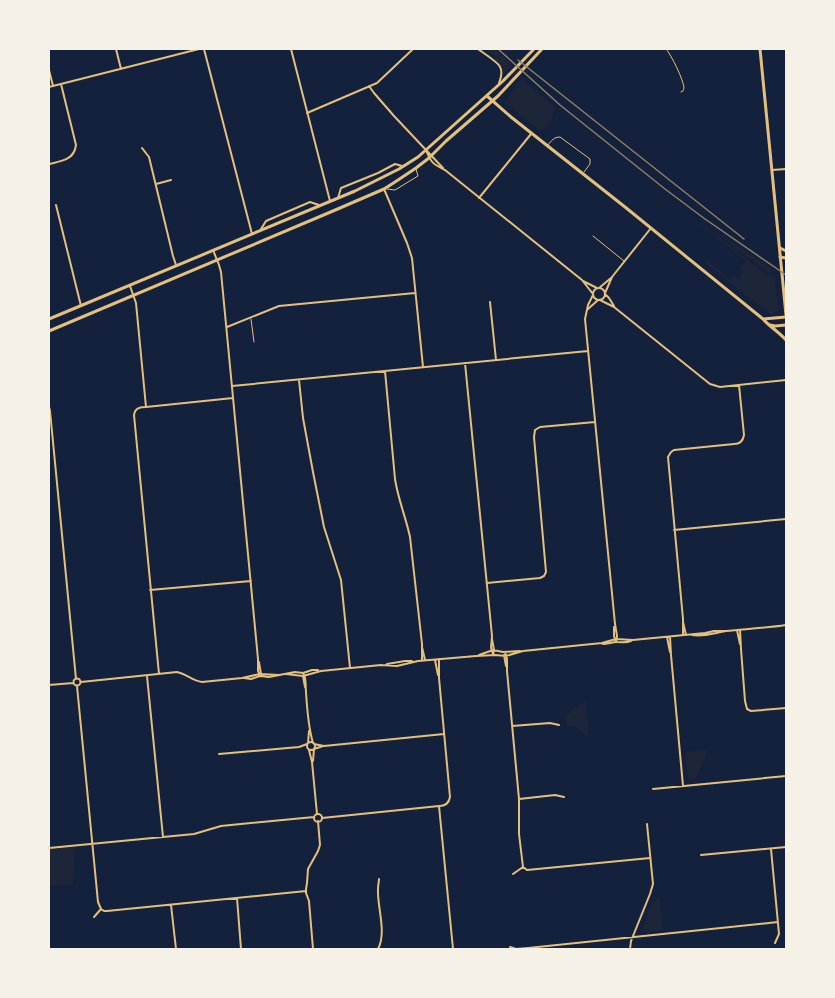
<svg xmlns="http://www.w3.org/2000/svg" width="835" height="998" viewBox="0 0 835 998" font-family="Figtree,sans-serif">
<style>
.green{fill:#1d2539}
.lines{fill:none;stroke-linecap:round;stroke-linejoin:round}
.service{stroke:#e5c07b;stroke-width:1}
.minor{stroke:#e5c07b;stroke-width:2}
.secondary{stroke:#e5c07b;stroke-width:3}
.primary{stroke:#e5c07b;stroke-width:3}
.rail{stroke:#918062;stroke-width:1.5}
</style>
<rect width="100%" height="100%" fill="#14213d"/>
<path class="green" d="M486,49H495L512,65L505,72H503L500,64L495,61V56Z
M522,79L555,108L551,122L540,131L505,103L517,84Z
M701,223L767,275H772L775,278L778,307V311L773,314H770L705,263L707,260L731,280L734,276L738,278L743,271L740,268L746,261L700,224Z
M708,226L773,270L768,273L767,272Z
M585,700L589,737L574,726H567L566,720L564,717Z
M708,750L696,779H690L688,777L685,752Z
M75,846L73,884L49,886V848Z
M659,898L663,930L644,932L642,930L653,901Z"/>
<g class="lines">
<path class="service" d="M666,49C671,54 684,81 684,88C684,89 683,90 683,91L681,92
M548,145C551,141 554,137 560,137L590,159V164L584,172
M387,189L395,190L418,176L416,169
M593,236L624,261
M251,319L254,342"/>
<path class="minor" d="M116,49L121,69
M204,49L252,234
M291,49L330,201
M478,49C483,53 498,62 500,67C503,72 501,78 499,83
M49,70L53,86
M369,86L374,93L394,116L443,168
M49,87L199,49
M307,113L377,83L413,49
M142,148L149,157L173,256L176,265
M426,150C431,163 433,164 445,170L582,280L593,294
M49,164C62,161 74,160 76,145L61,84
M772,170L786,169
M156,184L171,180
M384,189L407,243L412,258L423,367
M338,198L341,188L378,173L395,164L402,166
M479,198L531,134
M56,205L81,306
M261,229L266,221L310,202L319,205
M213,250L219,265L221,272L258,659V671L260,676
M583,281L597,288
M130,286L136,303L146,407C140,407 135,408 134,415L159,674
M593 294a6 6 0 1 1 12 0a6 6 0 1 1-12 0Z
M599,288L611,278
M605,293L612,277L651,228
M605,294L609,298L614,306
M593,295L588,305L585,319L615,624L617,636L616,642
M600,300L614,307L710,384L720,387L786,380
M490,302L496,360
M588,309L598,300
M227,327L279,306L415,293
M465,363L492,636L491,648L493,654
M385,371L395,479C398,499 406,518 410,537L422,644V661
M299,380L303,418L313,472L324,527L341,580L350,668
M232,386L588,351
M49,407L50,411L76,679
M146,407L233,398
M674,530L786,519
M487,583L540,578L544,576L546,572L534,437L535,430L540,427L595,422
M150,590L251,581
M683,622L686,635
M614,627V636L615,640
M737,630L740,644
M740,630L741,649L745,701L747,709L751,711L786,708
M683,635V619L668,457L671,452L674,450L734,444C740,444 743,441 744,435L739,385
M692,635C704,637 714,633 726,631C746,629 766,628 786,625
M667,637L670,652
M670,637L671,655L683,786
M492,639L494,650L493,655
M603,644C608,644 612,642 617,642C623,642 626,643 631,641
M422,647L425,660
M505,652L507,659V671L519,799V834L523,867L513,874
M479,655L493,650L503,652L520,651
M504,655L506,666
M439,659V678L450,797C449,803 445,806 439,806L453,949
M435,660L438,675
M259,662L261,674
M387,664L405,661H412
M381,665L397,666L418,661L476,656L495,655L506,656L523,651L602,643L616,639L633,640L705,633L714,631H727
M303,673C307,679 305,685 306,692C307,709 308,726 313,743
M286,674L303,676L321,671L381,665
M147,676L163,837
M303,676L305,687
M244,678L251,679L260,676L269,677L295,672L303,673L312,670H318
M73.5 682a3.5 3.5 0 1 1 7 0a3.5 3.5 0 1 1-7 0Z
M81,682L177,672C187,674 192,681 202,682L242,678L260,674L279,675
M49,685L73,683
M77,686L98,902L101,909L104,911H107L306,891
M512,726L550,723L559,725
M307 746a4 4 0 1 1 8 0a4 4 0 1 1-8 0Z
M308,743L309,731
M314,744L324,746L444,734
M314,749L323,746
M309,750L312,762L317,814
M219,754L299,747L307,744
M313,761L314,749
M653,789L786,776
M519,799L555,795L564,797
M314 818a4 4 0 1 1 8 0a4 4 0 1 1-8 0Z
M322,818L439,806
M49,848L194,834L221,826L314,817
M771,849L779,934L775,943
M701,855L786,847
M523,867L527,870L650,858
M237,898L241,949
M171,905L176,949
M94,917L101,909
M510,947L516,949L528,948L778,922
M313,949L309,901L306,893V889L307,883L308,869L318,851L320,845L318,821
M378,949C387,932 377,907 378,889C378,885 379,882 379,879
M630,949L631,941L650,894L653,884L647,824"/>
<path class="secondary" d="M487,96L511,117L625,207L763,319C770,327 779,332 786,340
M780,248L786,251
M780,257L786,258
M763,319L786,317
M770,325L775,326L786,325"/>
<path class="primary" d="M760,49L786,315
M49,319L355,191L399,169L418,157L503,81L534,49
M49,331L333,211L384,189L395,182L416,168L429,158L446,141L498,96L542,49"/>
<path class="rail" d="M498,49L560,105L665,189L705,219L786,275
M518,60L744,239"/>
</g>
<rect width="835" height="998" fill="none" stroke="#f6f1e7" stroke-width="100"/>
</svg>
